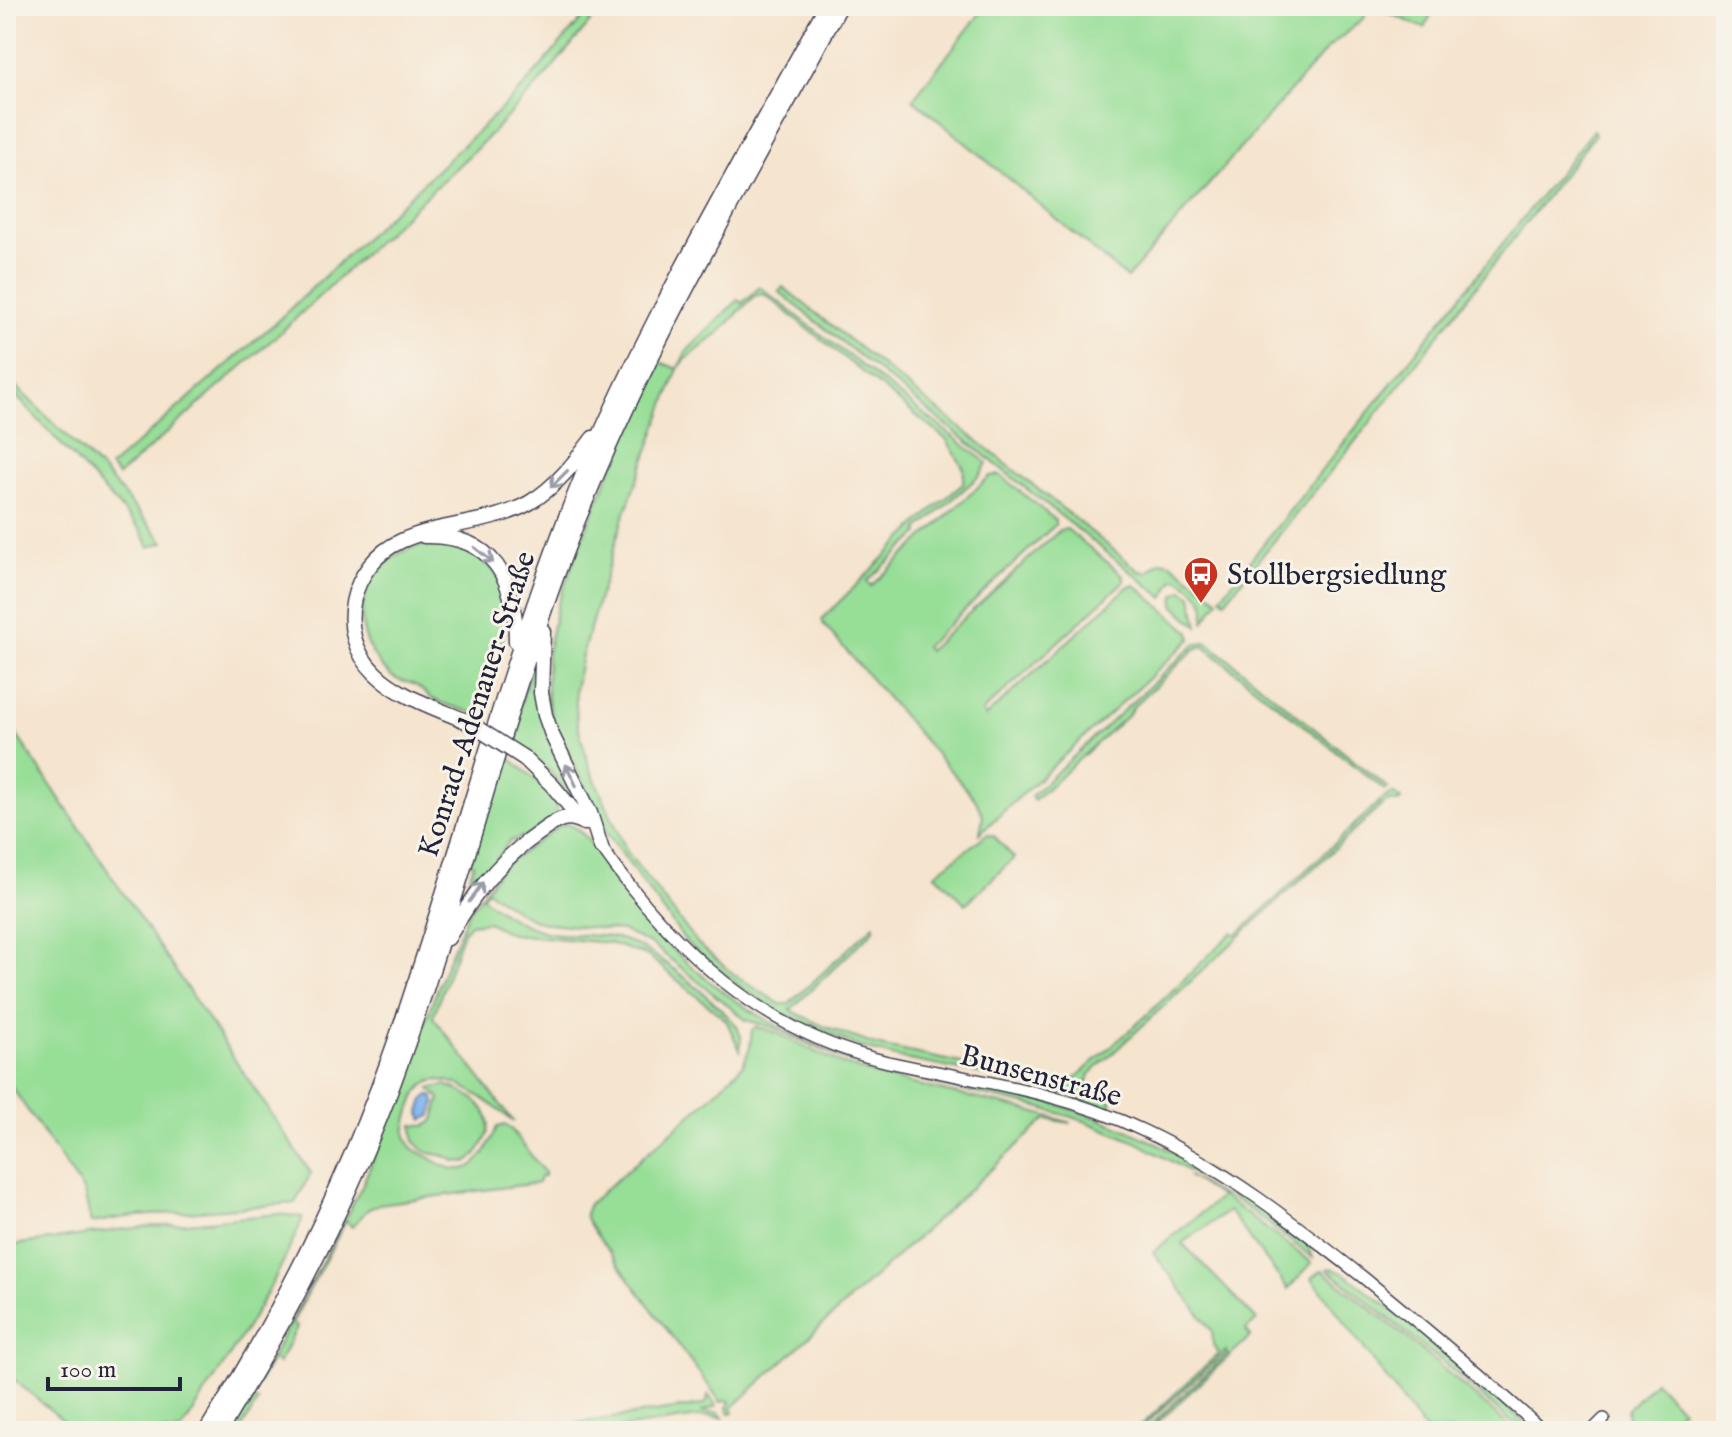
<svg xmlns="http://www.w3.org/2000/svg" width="1732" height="1437" viewBox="0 0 1732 1437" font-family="'IM FELL English',serif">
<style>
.green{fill:#97de97;stroke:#5c8069;stroke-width:2}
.water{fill:#7eb6ee;stroke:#506c94;stroke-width:2}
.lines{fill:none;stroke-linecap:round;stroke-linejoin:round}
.secondary-casing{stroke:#423f51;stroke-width:14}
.highway-casing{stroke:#423f51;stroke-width:17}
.secondary{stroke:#fff;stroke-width:11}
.highway{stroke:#fff;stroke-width:14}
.highway-bridge-casing{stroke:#423f51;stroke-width:17;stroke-linecap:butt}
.highway-bridge{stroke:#fff;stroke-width:14}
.oneway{stroke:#9c9ca7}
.labels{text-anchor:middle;stroke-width:6;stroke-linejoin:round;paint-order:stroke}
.poi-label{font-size:30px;fill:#22223b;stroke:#f7f3e8;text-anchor:start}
.street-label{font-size:30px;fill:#22223b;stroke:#f7f3e8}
</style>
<rect width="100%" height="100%" fill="#f7f3e8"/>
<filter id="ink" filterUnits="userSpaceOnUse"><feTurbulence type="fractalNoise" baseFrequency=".0125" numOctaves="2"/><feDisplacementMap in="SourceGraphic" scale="16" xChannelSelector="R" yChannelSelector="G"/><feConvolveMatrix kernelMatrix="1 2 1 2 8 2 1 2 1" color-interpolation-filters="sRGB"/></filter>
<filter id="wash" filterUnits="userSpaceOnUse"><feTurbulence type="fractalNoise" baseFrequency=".006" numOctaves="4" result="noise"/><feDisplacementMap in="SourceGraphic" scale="32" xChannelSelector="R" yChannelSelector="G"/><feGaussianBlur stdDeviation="1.8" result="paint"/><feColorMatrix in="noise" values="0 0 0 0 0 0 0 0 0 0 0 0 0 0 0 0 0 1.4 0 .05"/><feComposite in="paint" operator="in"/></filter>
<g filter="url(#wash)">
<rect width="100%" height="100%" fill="#f5e4ce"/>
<path class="green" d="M593,6H604L536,87L476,149L280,333L118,476L110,467L274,324L519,92Z
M986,6H1368L1364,18L1328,48L1127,278L913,99Z
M1372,6H1436L1424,28Z
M1593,130L1595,134L1358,438L1225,601L1221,597Z
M760,287L987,463L980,475L919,529V534L867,581L871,586L990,476L1000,475L1055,520V525L925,647L928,651L1060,530L1067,529L1124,576V581L982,712L985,717L1129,586L1135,585L1190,632L1191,639L980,833L983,816L975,799L824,625L822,619L932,510L963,484L964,469L947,440L767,296L763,294L754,296L720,332L685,360L678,369L622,521L582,655L575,689L577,722L589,766L627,852L698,944L736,976L780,1004H789L874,925V930L790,1010L823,1026L875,1045L999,1071L1063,1089L1147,1015L1233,932L1237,935L1381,800L1393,793L1401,800L1398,802L1388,801L1382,805L1090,1074L1086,1088L1091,1094L1112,1101L1108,1109L1017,1081L899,1058L860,1047L784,1014L742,988L687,943L608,835L551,716L547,691V653L557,606L581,541L657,361L678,369L686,352L738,300L742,303Z
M783,287C901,382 1022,474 1139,571L1148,572L1161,561L1171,563L1219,600L1204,622C1204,617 1206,608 1205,604C1203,596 1187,584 1178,578L1173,580L1164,598L783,295L779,291Z
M6,377L104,472L164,542L149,547L141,530L6,385Z
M434,543C542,557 501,646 481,715C465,710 447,706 433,699C426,695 421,687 413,684C404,681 398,682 390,675C337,627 363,551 434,543Z
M1183,590L1192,596L1198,626L1174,605L1175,595Z
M1204,642L1208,643L1388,788L1385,790L1203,646L1195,649L1134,706L1128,715L1034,800L1031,796L1195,644Z
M538,645L536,669L585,813L551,773L510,739Z
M6,719L311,1173L295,1203L126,1217L91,1223L84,1192L6,1079Z
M503,752L555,796L557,815L530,834L510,841L485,874L482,872L459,905L474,864L470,862Z
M567,824C591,832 602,865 616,884C631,903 646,923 663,940C719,996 787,1038 862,1062C911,1077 961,1082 1011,1093C1104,1113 1191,1155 1267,1212C1283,1225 1308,1237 1313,1258L1252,1211L1210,1183L1136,1142L1082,1120L1038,1107L936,1084L840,1058L772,1027L746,1020L654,946L623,931L539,922L520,913L487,890L482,897C503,914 526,929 552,933C577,936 602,933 626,941C659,953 713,999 737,1026L741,1037L740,1050L726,1020L648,956L609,943L511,934L488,922L470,924L463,932L433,1017L514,1122C491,1104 432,1052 414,1100C410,1110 404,1126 406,1136C410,1151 421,1152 432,1159C468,1184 484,1160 497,1127L505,1125L511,1129L544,1172V1176L540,1177L538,1183L379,1204L367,1210L352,1227L346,1221L292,1323L297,1327L278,1364L275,1360L271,1361L250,1398L258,1401L240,1431H228L272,1357L362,1186L390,1118L446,965L468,913L502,867L559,826Z
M987,834L994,836L1014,858L966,904L935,874Z
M756,1027C780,1030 820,1057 846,1065C919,1090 997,1099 1071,1123L1046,1119L732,1408L734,1412L730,1413L727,1408L730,1402L728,1400L721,1402L590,1226C585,1218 584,1213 589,1204L711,1097L743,1065L750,1047L752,1030Z
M445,1085C473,1094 501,1113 483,1144C478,1152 474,1158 466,1162L454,1161C446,1154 440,1156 430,1153C424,1152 419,1146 414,1141L413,1125L425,1126L431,1123L434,1120L440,1098L430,1089Z
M1188,1176L1227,1199L1312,1263L1288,1289L1229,1211L1182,1243L1257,1320L1246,1330L1251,1336L1148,1431H1144L1227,1354L1226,1351L1138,1431H1135L1219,1353L1213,1345L1212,1331L1153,1252L1221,1197Z
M278,1214L303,1217C276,1288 223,1366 181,1431H76L6,1373V1246L125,1229Z
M1331,1268L1345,1274L1413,1326L1534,1431L1510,1421L1445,1364L1327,1269Z
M1322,1270L1410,1340L1507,1424L1518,1431H1425L1312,1278Z
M1655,1381L1681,1409L1658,1431H1629L1627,1410Z
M708,1395L717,1406L701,1412L719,1413L723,1418L706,1416L599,1431H521L703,1405L707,1402Z"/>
<path class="water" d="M429,1095L434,1097L435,1104L431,1116L423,1120L420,1113L424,1099Z"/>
</g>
<g filter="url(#ink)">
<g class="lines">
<defs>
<path id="secondary" d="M601,847C673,949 762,1033 888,1062C976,1081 1062,1091 1144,1131C1225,1169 1294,1223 1364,1278C1425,1328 1485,1378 1543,1431
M1592,1431L1604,1419"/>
<path id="highway" d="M424,536C494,534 516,580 516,642
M543,631L541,693L545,715L552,735L590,813L601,847
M466,721C436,708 398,696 375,673C333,632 351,564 401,541C442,522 490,525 529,503C556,487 575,462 593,438
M524,758L552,785L583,822
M448,938C473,895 498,861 539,833C555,822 565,812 584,823
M206,1431C287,1304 353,1165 402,1022C457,859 500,692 561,530C630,346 733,178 826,6
M220,1431C285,1324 344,1212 389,1095C456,917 498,730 566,551C639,358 743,187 840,6"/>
</defs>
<use href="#secondary" class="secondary-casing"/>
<use href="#highway" class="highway-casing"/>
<use href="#secondary" class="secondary"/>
<use href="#highway" class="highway"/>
<defs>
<path id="highway-bridge" d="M466,721L524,758"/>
</defs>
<use href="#highway-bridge" class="highway-bridge-casing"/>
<use href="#highway-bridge" class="highway-bridge"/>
</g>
<defs><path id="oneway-shaft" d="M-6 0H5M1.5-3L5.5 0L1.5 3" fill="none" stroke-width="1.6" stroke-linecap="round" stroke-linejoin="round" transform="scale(2)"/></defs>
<g class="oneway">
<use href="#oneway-shaft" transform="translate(559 479) rotate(135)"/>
<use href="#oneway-shaft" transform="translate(484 555) rotate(39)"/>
<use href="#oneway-shaft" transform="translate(571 775) rotate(-116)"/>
<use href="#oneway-shaft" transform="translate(476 892) rotate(-55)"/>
</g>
</g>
<defs>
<symbol id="bus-pin" viewBox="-11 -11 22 30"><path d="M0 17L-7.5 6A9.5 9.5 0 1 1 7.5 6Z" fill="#c8321e" stroke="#f7f3e8"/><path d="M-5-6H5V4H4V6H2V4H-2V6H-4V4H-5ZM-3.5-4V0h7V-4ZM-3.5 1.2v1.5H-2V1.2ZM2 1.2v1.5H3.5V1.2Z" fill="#fff"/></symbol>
</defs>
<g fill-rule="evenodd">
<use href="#bus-pin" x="1181" y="554" width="40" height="54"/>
</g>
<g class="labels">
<g class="poi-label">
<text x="1227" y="584">Stollbergsiedlung</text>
</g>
<g class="street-label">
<text transform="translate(476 704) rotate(-72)" y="10">Konrad-Adenauer-Straße</text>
<text transform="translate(1041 1075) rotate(15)" y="10">Bunsenstraße</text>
</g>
</g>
<rect width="1732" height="1437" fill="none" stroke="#f7f3e8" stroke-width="32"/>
<path d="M48 1377v12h132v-12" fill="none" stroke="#22223b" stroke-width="4"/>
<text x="60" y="1377" font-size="24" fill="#22223b" stroke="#f7f3e8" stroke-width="6" paint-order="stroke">100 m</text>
</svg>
